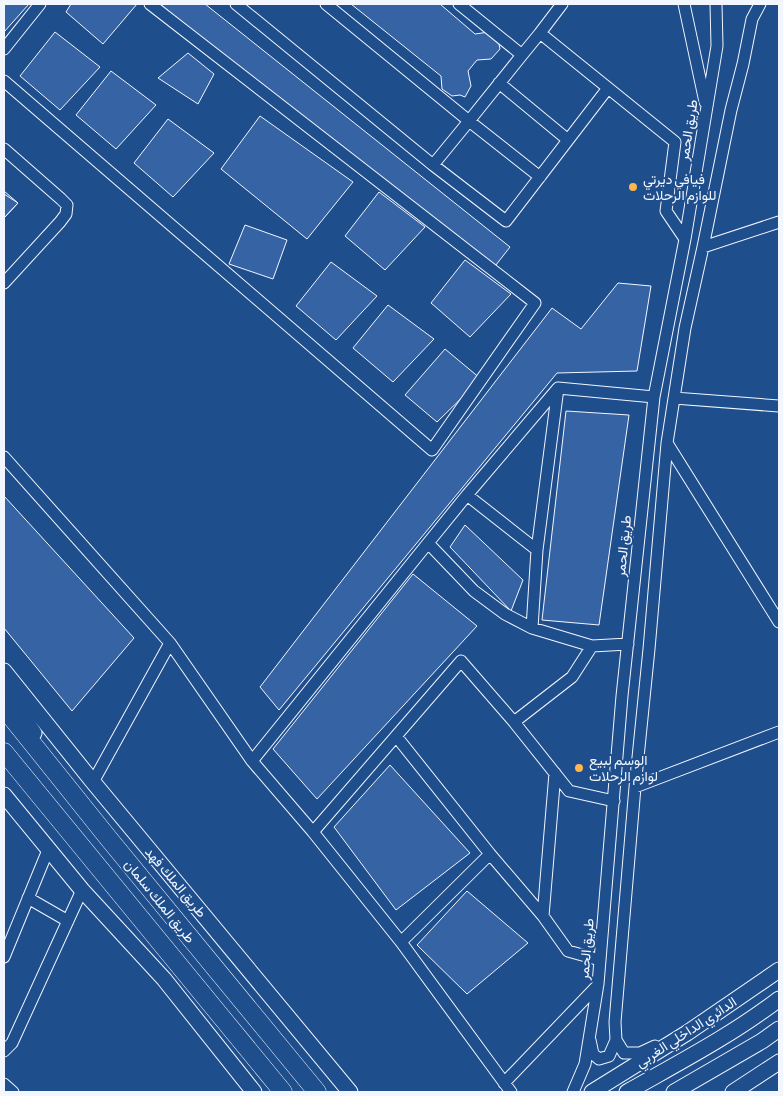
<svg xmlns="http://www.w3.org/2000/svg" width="783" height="1096" viewBox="0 0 783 1096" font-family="'Asap Condensed',Vazirmatn,sans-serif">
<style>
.building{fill:#3563a3;stroke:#f2f6ff}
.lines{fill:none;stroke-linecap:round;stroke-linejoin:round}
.minor-casing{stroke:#f2f6ff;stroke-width:13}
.major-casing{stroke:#f2f6ff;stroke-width:17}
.highway-casing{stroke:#f2f6ff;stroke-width:19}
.minor{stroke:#1f4e8c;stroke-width:11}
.major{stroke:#1f4e8c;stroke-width:15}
.highway{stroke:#1f4e8c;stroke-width:18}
.poi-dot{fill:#ffb74d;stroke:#1f4e8c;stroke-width:2}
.labels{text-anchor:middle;stroke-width:4;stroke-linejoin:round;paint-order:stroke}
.street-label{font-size:14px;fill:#f2f6ff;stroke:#1f4e8c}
.poi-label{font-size:14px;fill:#f2f6ff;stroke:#1f4e8c;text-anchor:start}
</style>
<rect width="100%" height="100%" fill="#1f4e8c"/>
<path class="building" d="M4,4H29L4,32Z
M71,4H137L103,44L66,12Z
M160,4H205L510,247L492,270Z
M351,4H440L475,34L489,32L498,39L500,49L491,59L477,60L468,71L471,86L465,97L460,95L452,96L442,89L441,76Z
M55,32L100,67L60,110L20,76Z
M188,53L214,74L198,104L158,78Z
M111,71L156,105L116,149L76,115Z
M260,116L353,182L307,239L221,169Z
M168,119L214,153L173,197L134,163Z
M4,191L18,203L4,218Z
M379,192L425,227L385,270L345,236Z
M4,194L18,203L4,218Z
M245,225L287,240L273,279L229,264Z
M465,260L511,294L470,337L431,303Z
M331,262L377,296L336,340L296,306Z
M618,283L651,286L637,371L557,373L279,710L260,687L552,308L581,329Z
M388,305L434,339L393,382L353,348Z
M445,349L481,379L437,422L405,395Z
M566,411L629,415L599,625L542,620Z
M4,496L134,638L72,711L4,628Z
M465,525L523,580L511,611L450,547Z
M413,574L477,626L317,799L273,749Z
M390,765L470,853L396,910L334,827Z
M467,891L528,943L467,994L417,945Z"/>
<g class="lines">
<defs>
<path id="minor" d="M236,4L433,165L506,221L608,88
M326,4L469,121L522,55
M459,4L522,55L540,33
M562,4L540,33L675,142L666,211L685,239
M684,4L705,102
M4,49L40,4
M4,81L432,450L535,303L150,4
M499,83L568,140
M4,149L61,199L67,205L66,214L60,222L4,283
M433,165L469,121L540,177
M703,247L779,222
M674,398L779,406
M667,443L779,622
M4,457L170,643L93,782
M467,495L537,550
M428,543L467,495L558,388
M532,628L537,550L558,388L654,397
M170,643L252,761L313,832L401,942L511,1092
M514,722L572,677L592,646
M396,736L490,854L543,916L568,951L600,960
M252,761L428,543L474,591L505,614L532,628L592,646L628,644
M635,787L779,732
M313,832L461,661L514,722L569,791L614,801
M28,898L68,921
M543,916L555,773
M401,942L490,854
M4,957L48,850
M590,1040L593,1054L599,1059L609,1056L616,1040
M655,1046L640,1053H624L616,1040L615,1022L635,787L649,649L667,443L685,328L703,247L731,110L743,64L752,19L760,4
M4,1051L12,1043L82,890
M504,1083L598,985
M4,1084L13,1092
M573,1092L585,1064L598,984L622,696L654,397L685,239L717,46L716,4"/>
<path id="major" d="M4,671L93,782L350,1092
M4,691L34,733
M4,795L82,890L164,979L254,1092
M592,1092L687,1033L779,970
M627,1092C678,1063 732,1035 779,999
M674,1092L762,1041L779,1029
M733,1092L779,1062"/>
<path id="highway" d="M4,708L109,839L317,1092
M4,752L283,1092"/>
</defs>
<use href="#minor" class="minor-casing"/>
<use href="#major" class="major-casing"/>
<use href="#highway" class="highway-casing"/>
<use href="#minor" class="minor"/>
<use href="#major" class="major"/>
<use href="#highway" class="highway"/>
</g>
<g class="poi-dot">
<circle cx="633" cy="187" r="5"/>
<circle cx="579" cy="768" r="5"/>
</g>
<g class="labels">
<g class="street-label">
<text transform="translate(688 130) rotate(-81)" y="5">طريق الحمر</text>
<text transform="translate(623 546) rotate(-84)" y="5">طريق الحمر</text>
<text transform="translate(176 882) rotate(50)" y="5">طريق الملك فهد</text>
<text transform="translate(160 901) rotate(51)" y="5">طريق الملك سلمان</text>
<text transform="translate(586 949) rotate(-85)" y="5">طريق الحمر</text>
<text transform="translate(686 1032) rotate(-33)" y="5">الدائري الداخلي الغربي</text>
</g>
<g class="poi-label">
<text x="643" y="184">فيافي ديرتي<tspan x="643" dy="16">للوازم الرحلات</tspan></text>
<text x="589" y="765">الوسم لبيع<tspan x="589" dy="16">لوازم الرحلات</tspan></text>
</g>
</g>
<rect width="783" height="1096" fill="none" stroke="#f2f6ff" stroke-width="10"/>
</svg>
